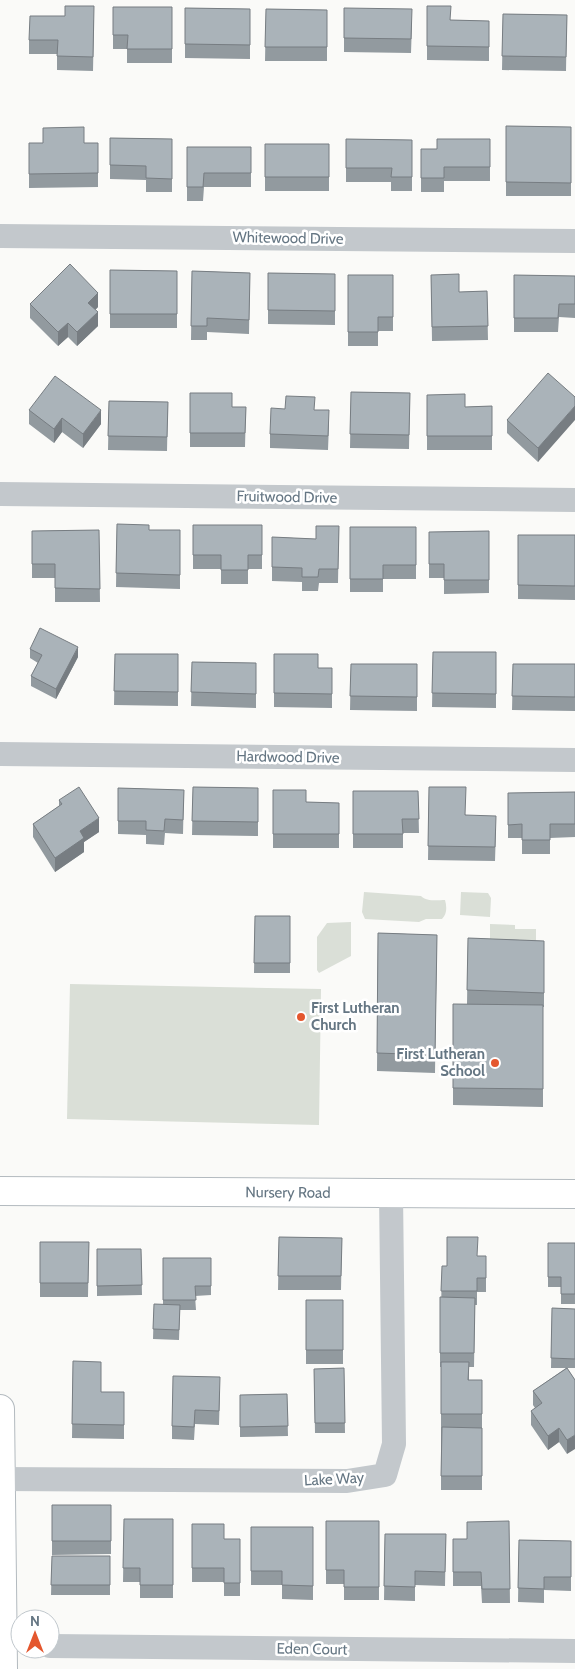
<svg xmlns="http://www.w3.org/2000/svg" width="575" height="1669" viewBox="0 0 575 1669" font-family="Cabin,sans-serif">
<style>
.green{fill:#dadfd7}
.lines{fill:none;stroke-linecap:round;stroke-linejoin:round}
.secondary-casing{stroke:#b3babf;stroke-width:30}
.street{stroke:#c3c8cc;stroke-width:24}
.secondary{stroke:#fff;stroke-width:28}
.wall{fill:#929a9f}
.shaded-wall{fill:#777d82}
.building{fill:#aab3b9;stroke:#777d82}
.poi-dot{fill:#e4572e;stroke:#fff;stroke-width:2}
.labels{text-anchor:middle;stroke-width:5;stroke-linejoin:round;paint-order:stroke}
.street-label{font-size:15px;fill:#657683;stroke:#fff}
.poi-label{font-size:15px;font-weight:bold;fill:#657683;stroke:#fff;text-anchor:start}
</style>
<rect width="100%" height="100%" fill="#fafaf8"/>
<path class="green" d="M364,892L421,896C427,902 438,900 445,900C447,907 447,914 442,919H426L419,922L365,919L362,912Z
M461,892L488,893L491,898L490,917L460,915Z
M351,922V956L319,973L317,970V937L327,923Z
M490,924L515,925V929H536V948L490,947Z
M70,984L321,989L319,1125L67,1119Z"/>
<g class="lines">
<defs>
<g id="secondary">
<path id="s1" d="M0,1191L575,1194"/>
<path d="M0,1409L3,1669"/>
</g>
</defs>
<use href="#secondary" class="secondary-casing"/>
<path class="street" d="M0,236L575,241
M0,494L575,500
M0,754L575,760
M1,1479L347,1481L385,1475L394,1444L391,1193
M50,1646L575,1651"/>
<use href="#secondary" class="secondary"/>
</g>
<path class="wall" d="M427,6L451,20L489,21V61L427,60Z
M113,7H172V63H127V49H113Z
M185,8L250,9V59L185,58Z
M344,8L412,23L411,53L344,52Z
M266,9L327,10V61H265Z
M503,14L567,15L566,71L502,70Z
M94,20L93,71L57,70V54H29V40Z
M506,126L571,127V196H506Z
M110,138L172,139V192H146V180L110,179Z
M346,139L412,140V191H391V182H346Z
M490,139V181H444V192H421V149H437Z
M29,143H98V187L29,188Z
M265,144H329V191H265Z
M187,147H251V187H204L203,201H187Z
M110,270L177,271V328H110Z
M192,271L250,273L249,334L207,332V340H191Z
M268,273L335,274V325L268,324Z
M348,275H393V331H378V346H348Z
M431,275L459,292L487,291L488,340L432,341Z
M514,275L575,276V318L559,317L558,332H514Z
M30,304L98,307L95,310L98,326L77,346L68,337L58,346L30,318Z
M351,392L410,393L409,449L350,448Z
M190,393L232,407H246L245,447H190Z
M427,395L465,407L492,406V450H427Z
M575,397L538,462L507,433V420Z
M109,401L168,402L167,451L108,450Z
M29,410L101,424L83,448L62,432L54,443L29,424Z
M315,410L329,424L328,450L270,448V434Z
M117,524L149,530H180V589L116,587Z
M193,525H262V569H248V584H221V569H193Z
M339,526L338,583H319L318,591H302V582L272,581V537L316,539Z
M350,527H416V579H383V592H350Z
M99,530L100,602H55V578H32V531Z
M489,531V593L444,594V578H429V532Z
M518,535H575V600L518,599Z
M30,649L78,657L56,699L31,686V676L38,663L30,658Z
M433,652H496V708L432,707Z
M115,654H178V706L114,705Z
M274,654L318,668H332V708L274,707Z
M192,662L256,663V708L191,706Z
M351,664H417V711L350,710Z
M513,664H575V711L512,710Z
M193,787L258,788V836L192,835Z
M429,787L466,815L496,829L495,861L428,860Z
M118,788L184,790L183,834L165,833L164,845L146,844V835L118,834Z
M273,790L306,802L339,803V848H273Z
M353,791H418L419,833H403V848H353Z
M575,792V837L550,838V854H522V838H508V793Z
M59,800L99,832L84,842V852L55,872L33,837V824L59,806Z
M255,916H290V973H254Z
M378,933L437,935L435,1073L377,1071Z
M468,938L544,941V1007H543V1107L453,1105V1004H467Z
M279,1237L342,1238L341,1290H278Z
M40,1242H89L88,1297H40Z
M548,1243H575V1304H561V1287H548Z
M97,1249H141L142,1295L97,1296Z
M478,1256H486V1292H477V1305H475L474,1367H469V1380H482V1490H441V1367H440V1353L442,1266H447Z
M163,1258H211V1295L195,1296L196,1310H180L179,1340L153,1339L154,1304L163,1305Z
M306,1300H343V1364H306Z
M552,1308L575,1309V1368H567L575,1380L567,1454L559,1442L548,1450L531,1425V1411L535,1408L533,1405V1391L566,1368H551Z
M73,1361L101,1392H124V1439L72,1438Z
M344,1368L345,1433H315L314,1369Z
M220,1391L219,1425L195,1424L194,1440L172,1439V1426Z
M287,1394L288,1436L240,1437V1395Z
M52,1505H111V1554L52,1555Z
M124,1519H173V1598H140V1582H123Z
M326,1521H379V1600H344V1584H326Z
M509,1521L510,1603H482L481,1586H453V1539H467Z
M192,1524L224,1539H240V1596H224V1582H192Z
M251,1527H313V1600L282,1599V1585H251Z
M385,1534H446L445,1586L415,1585V1601L384,1600Z
M519,1540L571,1541V1591L544,1590V1603L518,1602Z
M52,1556H110V1595H51Z"/>
<path class="shaded-wall" d="M98,293V307L88,317V303Z
M98,312V326L77,346V332Z
M68,323V337L58,346V332Z
M575,406V420L538,462V448Z
M101,410V424L83,448V434Z
M62,418V432L54,443V429Z
M78,647V657L56,699V689Z
M99,818V832L84,842V852L55,872V858L80,831Z
M559,1428V1442L548,1450V1436Z
M575,1435V1449L567,1454V1440Z"/>
<path class="building" d="M65,6H94L93,57L57,56L58,40H29L30,16H65Z
M427,6H451L450,20L489,21V47L427,46Z
M113,7H172V49H127L128,35H113Z
M185,8L250,9V45L185,44Z
M344,8L412,9L411,39L344,38Z
M266,9L327,10V47H265Z
M503,14L567,15L566,57L502,56Z
M506,126L571,127V183L506,182Z
M84,127V143H98V173L29,174V143H43V128Z
M110,138L172,139V179L146,178V166L110,165Z
M346,139L412,140V177H391L392,168H346Z
M437,139H490V167H444V178H421V149H437Z
M265,144H329V177H265Z
M187,147H251V173H204L203,187H187Z
M70,264L98,293L88,303L98,312L77,332L68,323L58,332L30,304Z
M110,270L177,271V314H110Z
M192,271L250,273L249,320L207,318V326H191Z
M268,273L335,274V311L268,310Z
M459,274V292L487,291L488,326L432,327L431,275Z
M348,275H393V317H378V332H348Z
M514,275L575,276V304H559L558,318H514Z
M548,373L575,397V406L538,448L507,420Z
M55,376L101,410L83,434L62,418L54,429L29,410Z
M351,392L410,393L409,435L350,434Z
M190,393H232V407H246L245,433H190Z
M465,394V407L492,406V436H427V395Z
M286,396L315,397L314,410H329L328,436L270,434L271,408L285,409Z
M109,401L168,402L167,437L108,436Z
M117,524L149,525V530H180V575L116,573Z
M193,525H262V555H248V570H221V555H193Z
M316,526H339L338,569H319L318,577H302V568L272,567V537L316,539Z
M350,527H416V565H383V579H350Z
M99,530L100,589L55,588V564H32V531Z
M489,531V580H444V564H429V532Z
M518,535H575V586L518,585Z
M40,628L78,647L56,689L31,676L42,655L30,649Z
M433,652H496V694L432,693Z
M115,654H178V692L114,691Z
M274,654H318V668H332V694L274,693Z
M192,662L256,663V694L191,692Z
M351,664H417V697L350,696Z
M513,664H575V697L512,696Z
M79,787L99,818L80,831L84,838L55,858L33,824L62,804L59,800Z
M193,787L258,788V822L192,821Z
M429,787H466L465,815L496,816L495,847L428,846Z
M118,788L184,790L183,820L165,819L164,831L146,830V821H118Z
M273,790H306V802L339,803V834H273Z
M353,791H418L419,819H402L403,834H353Z
M575,792V824H550V840H522V824L508,825V793Z
M255,916H290V963H254Z
M378,933L437,935L435,1055L377,1053Z
M468,938L544,941V993L467,990Z
M453,1004L543,1005V1089L453,1088Z
M279,1237L342,1238L341,1276H278Z
M447,1237H478L477,1256H486V1278H477V1291H441L442,1266H447Z
M40,1242H89L88,1283H40Z
M548,1243H575V1294H561V1277H548Z
M97,1249H141L142,1285L97,1286Z
M163,1258H211V1286H195L196,1300H163Z
M440,1297L475,1298L474,1353H440Z
M306,1300H343V1350H306Z
M154,1304L180,1305L179,1330L153,1329Z
M552,1308L575,1309V1359L551,1358Z
M73,1361L101,1362V1392H124V1425L72,1424Z
M441,1362H469L468,1380H482V1414H441Z
M344,1368L345,1423H315L314,1369Z
M567,1368L575,1380V1435L567,1440L559,1428L548,1436L531,1411L542,1403L533,1391Z
M173,1376L220,1377L219,1411L195,1410L194,1427L172,1426Z
M287,1394L288,1426L240,1427V1395Z
M442,1427L482,1428V1476H441Z
M52,1505H111V1541H52Z
M124,1519H173V1585H140V1568H123Z
M326,1521H379V1587H344V1570H326Z
M509,1521L510,1589H482L481,1572H453V1539H467V1522Z
M192,1524H224V1539H240V1583H224V1568H192Z
M251,1527H313V1586L282,1585V1571H251Z
M385,1534H446L445,1572L415,1571V1587L384,1586Z
M519,1540L571,1541V1577H544V1589L518,1588Z
M52,1556H110V1585H51Z"/>
<g class="poi-dot">
<circle cx="301" cy="1017" r="5"/>
<circle cx="495" cy="1063" r="5"/>
</g>
<g class="labels">
<g class="street-label">
<text transform="translate(288 238) rotate(1)" y="5">Whitewood Drive</text>
<text transform="translate(287 497) rotate(1)" y="5">Fruitwood Drive</text>
<text transform="translate(288 757) rotate(1)" y="5">Hardwood Drive</text>
<text dy="5" stroke="none"><textPath href="#s1" startOffset="288">Nursery Road</textPath></text>
<text transform="translate(334 1479) rotate(-3)" y="5">Lake Way</text>
<text transform="translate(312 1649) rotate(1)" y="5">Eden Court</text>
</g>
<g class="poi-label">
<text x="311" y="1013">First Lutheran<tspan x="311" dy="17">Church</tspan></text>
<text x="485" y="1059" text-anchor="end">First Lutheran<tspan x="485" dy="17">School</tspan></text>
</g>
</g>
<g transform="translate(35 1634)"><circle r="24" fill="#ffffff" stroke="#c1c8cd"/>
<path d="M0-4L9 19L0 12L-9 19Z" fill="#e4572e"/>
<text y="-8" font-size="14" font-weight="bold" text-anchor="middle" fill="#657683">N</text>
</g>
</svg>
